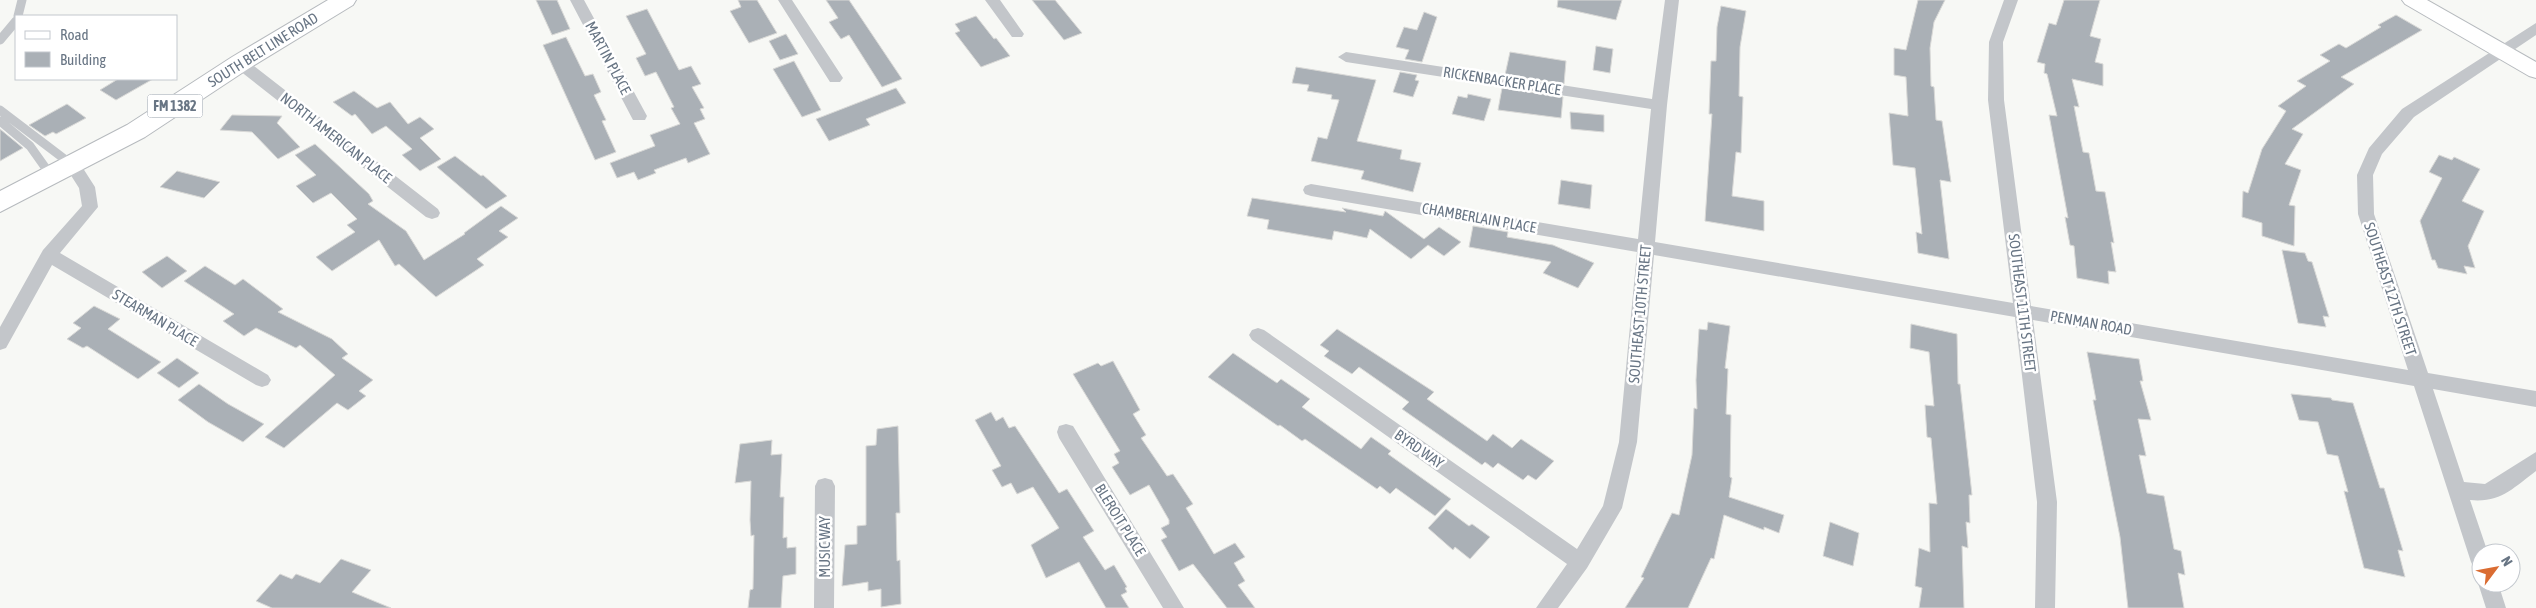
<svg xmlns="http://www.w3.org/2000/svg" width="2536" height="608" viewBox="0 0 2536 608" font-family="'Asap Condensed',sans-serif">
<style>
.building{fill:#aab0b6;stroke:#d9d9d7}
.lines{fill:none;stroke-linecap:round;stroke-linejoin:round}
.secondary-casing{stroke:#b6babe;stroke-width:2}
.primary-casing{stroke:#b6babe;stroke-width:2}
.lane{stroke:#c3c6ca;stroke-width:9}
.street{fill:#c3c6ca;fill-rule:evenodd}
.secondary{fill:#fff;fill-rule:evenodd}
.primary{fill:#fff;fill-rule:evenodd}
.labels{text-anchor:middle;stroke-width:5;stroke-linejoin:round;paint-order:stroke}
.shield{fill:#fff;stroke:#959ea9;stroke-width:1}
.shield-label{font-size:14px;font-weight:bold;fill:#687584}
.street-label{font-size:15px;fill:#687584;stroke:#fff}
</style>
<rect width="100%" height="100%" fill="#f7f8f5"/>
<path class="building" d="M536,0H557L570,29L552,35Z
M738,0H757L777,33L749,43L730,11L741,7Z
M826,0H849L902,79L882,87L849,35L841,39L829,22L838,18Z
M1032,0H1055L1082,33L1064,40Z
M1558,0H1622L1616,20L1557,7Z
M1918,0H1945L1934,22L1930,48L1931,86L1934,87L1936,120L1942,121L1951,182L1940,180L1949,259L1918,253L1916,232L1922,234L1915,168L1893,165L1889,113L1908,116L1906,77L1894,75V48L1906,50Z
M2064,0H2100L2090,36L2101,39L2095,62L2103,64V86L2072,79L2079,107L2074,106L2083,152L2089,153L2096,191L2105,192L2114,243L2111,242L2116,272L2108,271L2109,284L2077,278L2074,246L2070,245L2065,217L2068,218L2049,115L2057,116L2047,74L2044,73L2045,64L2037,62L2049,23L2056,25Z
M1721,6L1746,11L1740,47L1739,96L1743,97L1741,153L1736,152L1732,196L1764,201V231L1705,221L1712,114H1709L1711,61H1716L1717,27Z
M647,9L679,70L691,66L701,84L692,87L704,108L700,109L705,119L694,123L710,154L688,163L686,158L654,170L656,173L638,180L634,172L617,178L610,163L655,146L650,135L680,124L671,108L674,107L656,72L645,76L636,58L646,54L626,16Z
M1424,12L1437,17L1422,62L1405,59L1409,50L1396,47L1404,27L1417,30Z
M2396,15L2422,30L2341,77L2354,84L2292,129L2303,134L2285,164L2301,170L2289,205L2295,206L2294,246L2262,236V223L2242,217L2243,191L2248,193L2262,149L2286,111L2278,106L2306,86L2297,81L2330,61L2320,55L2339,44L2346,48L2381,27L2378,25Z
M976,16L994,39L996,38L1010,56L981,67L955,33L960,31L955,24Z
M786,34L798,54L780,60L769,41Z
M566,37L585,76L593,74L601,92L594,95L606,120L602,121L616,152L595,160L543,45Z
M1596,46L1613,49L1610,73L1593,70Z
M1510,52L1566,61L1564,84L1505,75Z
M794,61L821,110L802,117L773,69Z
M1296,67L1376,80L1357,141L1402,150L1400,159L1421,163L1413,192L1361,179L1364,171L1311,161L1318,137L1327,139L1339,100L1331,99L1332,95L1307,91L1309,85L1292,83Z
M1400,72L1417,75L1415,80L1419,81L1413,97L1393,92Z
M118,79H153L116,100L100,90Z
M896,88L906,103L866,119L870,125L829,141L816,119Z
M1502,88L1563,97L1561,118L1498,110Z
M354,91L377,108L390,102L408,124L420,117L434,129L420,138L441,159L420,171L402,155L412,149L386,126L372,134L355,114L352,116L333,102Z
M1468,94L1491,99L1484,121L1452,114L1458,96L1467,98Z
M67,104L86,118L56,134L53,132L45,136L29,125Z
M1570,112L1604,115V132L1571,129Z
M232,115L282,116L277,123L300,147L278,159L252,132L220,130Z
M0,129L23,148L0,161Z
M315,144L369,194L373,201L368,204L406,231L424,260L465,234L464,233L501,206L518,218L499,231L508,237L477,259L484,265L436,297L399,264L395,266L379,240L332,271L316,257L355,232L347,225L357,219L331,193L313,203L296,186L316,175L295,155Z
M2439,155L2452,160L2454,157L2480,169L2462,201L2484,211L2468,246L2475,268L2464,266L2467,274L2438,268L2435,260H2432L2420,221L2442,178L2429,172Z
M455,156L481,176L483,175L507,196L486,209L437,167Z
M177,171L220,182L204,198L160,187Z
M1561,180L1592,185L1590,209L1558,204Z
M1252,198L1346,212L1342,208L1383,216L1385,211L1424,239L1439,227L1461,242L1444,256L1428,245L1411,259L1370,229L1367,238L1334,231L1332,240L1267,229L1269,220L1247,216Z
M1473,226L1508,232L1507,237L1553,245L1594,263L1578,288L1543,273L1551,262L1469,247Z
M2282,250L2305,253L2308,261L2312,262L2329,317L2323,316L2326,327L2298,323Z
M167,256L187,271L162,288L142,272Z
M205,266L235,285L243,279L283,309L278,312L332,339L348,354L342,358L373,380L359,391L366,396L348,410L337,403L284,448L265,437L335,375L300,345L296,348L256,328L244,336L223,321L234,314L184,281Z
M94,306L120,319L108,329L161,362L138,379L87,346L83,348L67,339L81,328L73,323Z
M1708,322L1730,326L1725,368L1728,369L1726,414L1731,415L1730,477L1732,478L1729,497L1784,515L1779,533L1764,527V530L1724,515L1714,559L1711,558L1688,608H1625L1644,578L1641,577L1672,513L1679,515L1692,455L1694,408L1697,409L1696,380L1699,329L1707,330Z
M1911,324L1957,334L1958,384H1960L1972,495H1969L1970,523L1966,522L1968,548L1962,546L1964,608H1919L1922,588L1915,586L1919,548L1930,552L1929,503L1937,504L1931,438L1927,437L1925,405L1934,406L1929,352L1910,348Z
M1337,329L1434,392L1427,399L1487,441L1493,434L1512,448L1521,439L1554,461L1536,480L1528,475L1523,480L1498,463L1493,468L1485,462L1482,465L1402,409L1409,402L1359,367L1352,374L1324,356L1329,351L1320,345Z
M2087,352L2139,359L2143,381H2140L2151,420L2138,419L2146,456L2139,455L2147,493L2164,496L2174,549L2181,551L2185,575L2178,573L2184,608H2128L2120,537L2093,400H2096Z
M1233,353L1274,381L1277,383L1281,379L1310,399L1302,407L1361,449L1371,437L1391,451L1388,454L1451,499L1435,516L1396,488L1390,494L1380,486L1377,489L1305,439L1302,441L1280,425L1278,426L1208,377Z
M177,358L199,373L179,388L157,373Z
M1113,361L1140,410L1133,414L1146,435L1141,438L1167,476L1173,474L1193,504L1186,508L1214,554L1235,543L1245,557L1234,563L1245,581L1238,585L1255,608H1227L1193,564L1179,571L1161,540L1167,537L1161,528L1169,524V520L1149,485L1130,495L1112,467L1119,463L1114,454L1120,451L1073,374L1098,363L1101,366Z
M199,384L228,404L264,424L243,442L208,422L178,400Z
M2291,394L2331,398L2332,400L2353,403L2380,488H2384L2403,551L2398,550L2405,577L2364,568L2344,491L2348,492L2338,456L2327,454L2318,422L2299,420Z
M991,412L996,421L1003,417L1009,428L1015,426L1059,493L1067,489L1094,531L1083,537L1105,570L1114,565L1127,587L1125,588L1127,592L1121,595L1129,608H1106L1079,562L1046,578L1031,545L1059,528L1033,487L1017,494L1011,483L1002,487L992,470L1001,466L975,420Z
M898,426L900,513H896L897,561L900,560L901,604L881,607V589L868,591V582L842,586L845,545L857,544V526L866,525V446L876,445L877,429Z
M772,440L771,455L782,454L780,497H784L783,538L787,537V548L796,547V574L783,576L781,608H748L750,590L753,589L754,535L751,536L750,520L751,481L735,483L740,444Z
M1446,509L1469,526L1472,524L1490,537L1470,559L1455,547L1453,550L1428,528Z
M1830,522L1859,533L1853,566L1823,556Z
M341,559L371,570L352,592L391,608H272L256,601L280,574L292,579L296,574L320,583Z"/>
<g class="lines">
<defs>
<path id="secondary" d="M2402,0H2427L2536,62V78L2529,76L2405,4Z"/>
<path id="primary" d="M328,0H356L353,5L248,69L145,137L0,212V191L127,125L232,57Z"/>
</defs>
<use href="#secondary" class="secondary-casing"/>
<use href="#primary" class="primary-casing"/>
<path class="lane" d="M18,16L22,0
M0,40L16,21
M0,110L71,164
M0,121L30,146L52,177"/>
<path class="street" d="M570,0H584L647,116L645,120H633Z
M778,0H792L843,78L840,82H830Z
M985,0H1000L1024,34L1022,37H1012Z
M1665,0H1679L1667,105L1655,242L2013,303L1988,100L1989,42L2004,0H2018L2003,42L2004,100L2031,306L2408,370L2358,214L2357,175L2369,148L2402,109L2536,23V35L2414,117L2382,154L2373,175L2374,214L2428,373L2536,391V407L2433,389L2464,482L2485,484L2536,452V471C2513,488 2501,503 2470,500L2488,553H2481V571L2474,568L2471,562L2414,386L2033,320L2057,502L2055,608H2035L2037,502L2015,317L1654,255L1637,442L1622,508L1587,568L1558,608H1536L1567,564L1252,340L1249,335L1252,330L1258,328L1264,330L1577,549L1603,506L1619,442L1637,252L1311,196L1305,194L1303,190L1305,186L1311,184L1638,239L1651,109L1346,62L1338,57L1346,52L1652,99Z
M240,58L245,59L438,209L440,213L438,217L432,219L426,217L235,67L232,63L235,59Z
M73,160L79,162L95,187L98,207L60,253L268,375L271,380L268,385L262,387L256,385L52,265L6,348L0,350V327L43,250L82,206L79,188L65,166L67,162Z
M1066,424L1073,426L1184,608H1163L1059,438L1057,432L1059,426Z
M825,478L832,480L835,486L834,608H814L815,486L818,480Z
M2481,577V583H2498L2506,608H2486L2478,583Z"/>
<use href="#secondary" class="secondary"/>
<use href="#primary" class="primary"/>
</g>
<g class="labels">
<rect class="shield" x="147.5" y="94.5" width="55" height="23" rx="4"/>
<g class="shield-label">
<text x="175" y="111">FM 1382</text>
</g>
<g class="street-label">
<text transform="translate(263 50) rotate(-32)" y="5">SOUTH BELT LINE ROAD</text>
<text transform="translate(608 58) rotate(62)" y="5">MARTIN PLACE</text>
<text transform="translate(1502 81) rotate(9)" y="5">RICKENBACKER PLACE</text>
<text transform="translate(336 138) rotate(38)" y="5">NORTH AMERICAN PLACE</text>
<text transform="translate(1479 218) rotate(10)" y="5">CHAMBERLAIN PLACE</text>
<text transform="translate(2390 289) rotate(72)" y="5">SOUTHEAST 12TH STREET</text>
<text transform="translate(2022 303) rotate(83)" y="5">SOUTHEAST 11TH STREET</text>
<text transform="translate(1640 314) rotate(-85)" y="5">SOUTHEAST 10TH STREET</text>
<text transform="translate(155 318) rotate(31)" y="5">STEARMAN PLACE</text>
<text transform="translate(2091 323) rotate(10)" y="5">PENMAN ROAD</text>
<text transform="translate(1419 449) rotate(35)" y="5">BYRD WAY</text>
<text transform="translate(1120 520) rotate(58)" y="5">BLEROIT PLACE</text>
<text transform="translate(825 547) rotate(-90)" y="5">MUSIC WAY</text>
</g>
</g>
<rect x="15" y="15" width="162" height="65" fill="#ffffff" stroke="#c3c8ce"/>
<rect x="25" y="31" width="25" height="8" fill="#ffffff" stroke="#c3c8ce"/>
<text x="60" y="40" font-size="15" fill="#687584">Road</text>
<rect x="25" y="52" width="25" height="15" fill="#aab0b6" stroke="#c3c8ce"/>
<text x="60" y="65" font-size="15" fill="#687584">Building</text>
<g transform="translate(2496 568) rotate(58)"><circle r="24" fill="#ffffff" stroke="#c3c8ce"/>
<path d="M0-4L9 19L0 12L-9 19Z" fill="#da6c32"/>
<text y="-8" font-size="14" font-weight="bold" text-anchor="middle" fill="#687584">N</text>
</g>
</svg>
